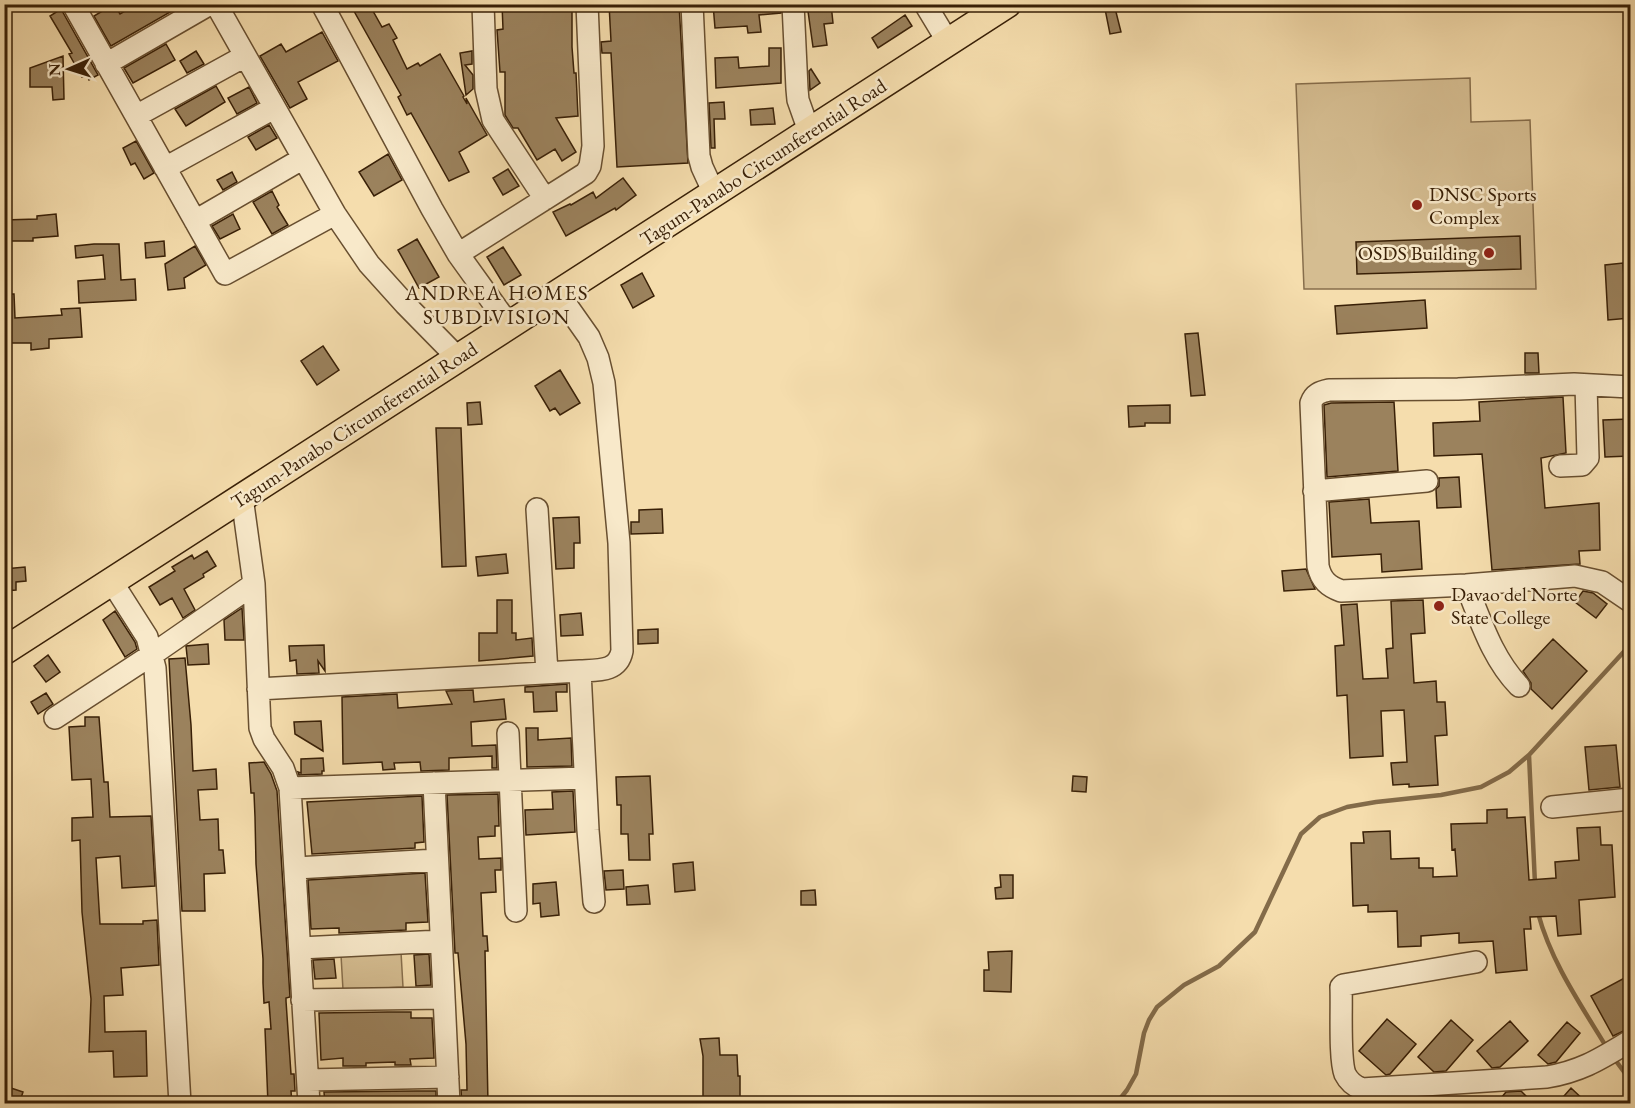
<svg xmlns="http://www.w3.org/2000/svg" width="1635" height="1108" viewBox="0 0 1635 1108" font-family="'EB Garamond',serif">
<style>
.green{fill:#d5bd91;stroke:#876e4c;stroke-width:1.5}
.lines{fill:none;stroke-linecap:round;stroke-linejoin:round}
.stream{stroke:#836b49;stroke-width:4.5}
.building{fill:#9b825d;stroke:#392007;stroke-width:1.5}
.minor-casing{stroke:#684f30;stroke-width:24}
.major-casing{stroke:#392007;stroke-width:30}
.minor{stroke:#f8e9ca;stroke-width:21}
.major{stroke:#f5ddad;stroke-width:27}
.poi-dot{fill:#8f2418;stroke:#f8e9ca;stroke-width:2}
.labels{text-anchor:middle;stroke-width:5;stroke-linejoin:round;paint-order:stroke}
.street-label{font-size:20px;fill:#392007;stroke:#f8e9ca}
.poi-label{font-size:20px;fill:#392007;stroke:#f8e9ca;text-anchor:start}
.neighbourhood-label{font-size:21px;letter-spacing:1.5px;fill:#392007;stroke:#f8e9ca}
</style>
<rect width="100%" height="100%" fill="#f5ddad"/>
<filter id="stains"><feTurbulence type="fractalNoise" baseFrequency=".00333" numOctaves="4"/><feColorMatrix values="0 0 0 0 .2 0 0 0 0 .09 0 0 0 0 .02 0 0 0 .5 -.17"/></filter>
<radialGradient id="worn" r=".72"><stop offset=".6" stop-color="#630" stop-opacity="0"/><stop offset="1" stop-color="#630" stop-opacity=".3"/></radialGradient>
<path class="green" d="M1470,78L1471,122L1530,120L1536,289H1304L1296,84Z
M401,952L403,987L343,990L341,955Z"/>
<g class="lines">
<path class="stream" d="M1529,755L1535,884
M1538,913C1551,962 1581,1005 1607,1048
M1616,1061L1630,1080
M1116,1104L1127,1090L1136,1074L1144,1033L1149,1020L1157,1007L1184,985L1219,966L1255,932L1301,834L1320,817L1347,807L1376,802L1441,795L1481,787L1509,772L1529,755L1630,645
M1621,1104L1627,1096L1630,1080"/>
</g>
<path class="building" d="M114,4L120,14L137,4H178L179,7L111,46L94,16Z
M350,4H369L382,27L389,24L397,38L393,40L407,69L418,63L420,66L440,54L464,96L463,97L467,104L466,98L487,135L459,152L469,172L449,181L411,113L407,115L398,97L401,95Z
M502,4H572V47L574,73H576L578,116L556,118L576,152L562,161L555,149L537,160L518,128H513L505,115V72H500L497,30L503,29Z
M609,4H679L688,163L617,167L611,53H602L601,42L611,41Z
M713,4H780L781,13L759,15L761,32L748,33L747,26L715,28Z
M807,4H831L833,23L824,24L827,45L813,47Z
M1104,4H1114L1121,32L1110,34Z
M61,9L98,75L89,80L87,75L82,77L69,54L72,53L50,16Z
M905,15L912,26L878,48L872,38Z
M322,32L338,61L298,82L307,99L290,108L260,56L281,44L286,52Z
M166,44L175,60L133,83L124,68Z
M769,48H781V83L716,88L715,58L738,57L739,68L769,66Z
M196,51L204,64L187,73L180,61Z
M472,51V64L465,65L473,75V89L466,95L460,53Z
M63,56L64,99L53,100L52,87H30V68Z
M811,69L820,83L810,90L809,71Z
M216,86L225,102L186,126L175,109Z
M249,87L257,103L237,114L228,98Z
M724,102L725,119H714L715,148H711L709,103Z
M773,108L775,124L751,125L750,110Z
M269,125L277,138L256,150L248,137Z
M136,141L154,173L144,179L135,163L131,165L123,148Z
M388,154L402,180L374,196L359,172Z
M508,169L519,186L503,195L493,178Z
M232,172L237,182L223,190L217,180Z
M623,178L636,195L616,210L615,208L566,236L553,212L570,204L571,205L593,192L596,198Z
M272,191L279,205L277,207L288,225L272,234L253,202Z
M56,214L58,236L33,238V241H4V220L37,219V216Z
M233,214L240,229L220,239L212,226Z
M1520,236L1521,269L1357,274L1356,242Z
M417,239L439,277L419,288L398,250Z
M164,241L165,256L146,258L145,243Z
M94,244H119L121,280L135,279L136,300L79,303L78,281L105,279L103,255L76,258L75,246Z
M195,246L206,265L184,278L185,288L168,290L165,264Z
M503,247L521,275L504,285L487,257Z
M1623,263L1625,290H1630V318L1608,320L1605,265Z
M642,273L654,296L633,308L621,285Z
M4,294H14L15,318L62,315L61,309L80,308L82,337L49,339V348L31,350V343H4Z
M1425,300L1427,328L1337,334L1335,306Z
M1198,333L1205,395L1191,396L1185,334Z
M323,346L339,370L317,385L301,361Z
M1525,353H1538L1539,373H1525Z
M560,370L580,403L560,415L555,408L550,411L535,386Z
M1563,397L1566,453L1541,458L1545,508L1599,503L1600,550L1579,551L1580,564L1492,570L1482,454L1434,456L1433,423L1480,421L1479,402Z
M480,402L482,424L468,425L467,403Z
M1394,402L1398,471L1327,477L1324,405L1331,403Z
M1170,405V423H1145V426L1129,427L1128,406Z
M1630,419V456L1605,457L1603,420Z
M436,428H461L466,566L442,567Z
M1459,477L1461,507L1437,508L1436,489L1439,486V478Z
M1369,499L1371,523L1419,521L1422,569L1382,572L1381,554L1332,557L1329,502Z
M662,509L663,533L631,534V522H639V510Z
M579,517L580,543H574V568L556,569L553,518Z
M207,551L216,566L203,574L204,577L184,589L195,610L183,618L172,598L160,605L149,587L175,571L172,567L192,555L194,559Z
M506,554L508,573L478,576L476,557Z
M25,567L26,581L16,582V590L4,591V569Z
M1306,569L1315,589L1284,591L1282,571Z
M1583,591L1593,593L1607,604L1596,618L1575,602Z
M497,600H512V633H516V640L532,638L533,656L479,661V633H497Z
M1423,600L1425,633L1411,634L1414,683L1436,681L1437,702H1445L1447,735L1435,736L1438,785L1409,787V784L1393,785L1391,763L1407,762L1404,710L1381,711L1383,756L1350,758L1347,695L1337,696L1335,646L1344,645L1341,605L1357,604L1363,679L1388,678L1386,649L1393,648L1391,601Z
M242,608L244,640H225L224,620Z
M115,611L135,642L137,649L125,657L103,620Z
M581,613L583,635L561,636L560,615Z
M658,629V643L638,644V630Z
M1553,639L1587,671L1552,709L1531,689V683L1523,671Z
M208,644L209,664L188,665L186,646Z
M324,645L325,671L318,661L319,673L297,674L296,660L290,661L289,646Z
M48,655L60,672L46,682L34,666Z
M185,658L191,725L193,771L216,769L217,789L198,790L200,820L218,819L219,850H223L225,873L204,874L205,911H182L169,659Z
M567,684V692H556L557,711L534,712L533,692H525V687Z
M473,690L474,702L504,699L506,719L471,722L472,746L496,745L497,768H492V756L449,758V770L421,771L420,762L394,763L395,769L383,770L382,762L343,764L342,697L397,694L398,708L452,704L446,691Z
M46,693L53,704L38,714L31,702Z
M85,717H99L104,782H108L110,817L151,816L155,886L122,888L120,856L96,858L100,924H143V921L157,920L159,965L121,968L123,995L104,996L105,1032L146,1031L147,1076L114,1077L113,1051L89,1052L91,999L82,912L80,840L72,841V818L93,817L91,779L72,780L69,727L85,726Z
M321,721L323,751L295,734L294,722Z
M526,728H538V740L571,738L572,766L527,767Z
M1616,745L1620,787L1589,790L1585,747Z
M323,758L324,771H322V774L299,775L298,772L301,773V759Z
M264,762L271,774L277,791L290,997L286,998V1001L291,1074H294L295,1091H291L292,1104H268L265,1029H271L269,1002L264,1003L263,983V959L256,864L255,817L254,793H251L249,763Z
M650,776L653,834H649L650,860H629L628,834H621V805H617L616,777Z
M1073,776L1087,777L1086,792L1072,791Z
M573,791L575,832L526,835L525,810L553,809L552,792Z
M498,794L499,826H495V836L478,837L479,859L501,858V870H495L496,892L481,893L483,936H487L488,951H485L488,1104H462L461,1090H467L466,1044L458,953H455L447,795Z
M422,796L424,842L415,843V848L312,854L307,802Z
M1507,809V818L1525,817L1529,880L1556,878L1555,862L1579,860L1577,828L1600,827L1601,845H1612L1615,897L1579,900L1581,934L1558,936L1556,916L1530,917L1531,929H1524L1527,970L1496,973L1493,941L1459,943V933L1421,936V946L1398,947L1397,911L1368,912V905L1353,906L1351,843H1364L1363,832L1390,831L1391,859L1419,858V868H1433V877L1457,876L1455,849L1452,850L1451,824L1487,823V810Z
M693,862L695,890L675,892L673,864Z
M623,870L624,889L606,890L604,871Z
M425,873L428,922L406,923V930L339,933V928L311,929L308,880Z
M1000,875H1013V898L996,899L995,888L1001,887Z
M556,882L559,915L541,917L540,903L533,904V884Z
M648,885L650,904L627,905L626,887Z
M815,890L816,905H801V891Z
M1012,951L1011,992L984,991V970H989L988,952Z
M429,954L431,985L416,986L414,955Z
M334,959L336,978L315,979L313,960Z
M1630,975V1028L1613,1036L1591,996Z
M388,1012H411V1018H432L434,1058L410,1059L411,1065H395V1062L366,1063V1066H343V1058L321,1060L319,1013Z
M1387,1019L1416,1044L1390,1074L1386,1075L1359,1051Z
M1451,1020L1473,1040L1446,1071L1434,1072L1418,1057Z
M1510,1021L1528,1041L1500,1067L1492,1068L1477,1051Z
M1567,1022L1580,1033L1556,1062L1548,1064L1538,1055Z
M719,1038L720,1055H737L738,1076H740V1104H703V1056L700,1039Z
M8,1087L23,1092L19,1104H4Z
M1571,1088L1588,1104H1557Z
M417,1091H436V1104H325L324,1092Z
M1521,1091L1534,1104H1496L1506,1092Z"/>
<g class="lines">
<defs>
<path id="minor" d="M73,4L225,274L335,214
M216,4L335,214L369,264L405,304L458,358
M322,4L432,209L458,254L509,325
M483,4L486,89L493,120L545,199
M692,4L699,156L702,167L714,193
M793,4L797,89L798,100L809,131
M925,4L948,42
M106,64L210,4
M136,116L245,56
M165,168L274,108
M195,221L302,159
M458,254L586,173L590,166L593,146L587,4
M558,293L589,337L598,358L604,383L619,543L622,651C618,672 598,670 580,671L588,830L594,902
M1630,387L1574,384L1458,389L1329,390C1320,392 1314,394 1311,403L1318,566C1321,580 1328,586 1341,591L1466,585L1575,576L1602,582L1630,601
M1560,466L1582,465L1588,458L1586,385
M1314,491L1427,481
M242,497L254,584L260,728L264,739L283,768L290,788L309,1104
M537,509L547,673
M112,582L147,637L155,668L180,1104
M1466,585C1481,621 1492,658 1519,686
M258,689L580,671
M55,718L153,654L254,584
M508,733L516,911
M434,783L449,1104
M290,788L585,778
M1552,807L1630,799
M296,868L437,860
M300,948L441,941
M1476,962L1343,985L1341,987C1342,1007 1339,1058 1345,1074C1349,1082 1354,1086 1362,1089L1547,1077C1582,1071 1600,1059 1630,1041
M302,1000L444,998
M308,1080L448,1077"/>
<path id="major" d="M4,651L1007,4"/>
</defs>
<use href="#minor" class="minor-casing"/>
<use href="#major" class="major-casing"/>
<use href="#minor" class="minor"/>
<use href="#major" class="major"/>
</g>
<g class="poi-dot">
<circle cx="1417" cy="205" r="6"/>
<circle cx="1489" cy="253" r="6"/>
<circle cx="1439" cy="606" r="6"/>
</g>
<g class="labels">
<g class="street-label">
<text transform="translate(763 162) rotate(-33)" y="7">Tagum-Panabo Circumferential Road</text>
<text transform="translate(354 425) rotate(-33)" y="7">Tagum-Panabo Circumferential Road</text>
</g>
<g class="poi-label">
<text x="1429" y="201">DNSC Sports<tspan x="1429" dy="23">Complex</tspan></text>
<text x="1477" y="260" text-anchor="end">OSDS Building</text>
<text x="1451" y="601">Davao del Norte<tspan x="1451" dy="23">State College</tspan></text>
</g>
<g class="neighbourhood-label">
<text x="497" y="300">ANDREA HOMES<tspan x="497" dy="24">SUBDIVISION</tspan></text>
</g>
</g>
<rect width="1635" height="1108" fill="none" stroke="#f5ddad" stroke-width="24"/>
<rect x="6" y="6" width="1623" height="1096" fill="none" stroke="#392007" stroke-width="3"/>
<rect x="12" y="12" width="1611" height="1084" fill="none" stroke="#392007" stroke-width="1.5"/>
<g transform="translate(69 69) rotate(267)" stroke="#f8e9ca" stroke-width="4.5" paint-order="stroke">
<path d="M0-4.5L10 22L0 15L-10 22Z" fill="#392007"/>
<text y="-9" font-size="16" font-weight="bold" text-anchor="middle" fill="#392007">N</text>
</g>
<rect width="100%" height="100%" filter="url(#stains)"/>
<rect width="100%" height="100%" fill="url(#worn)"/>
</svg>
